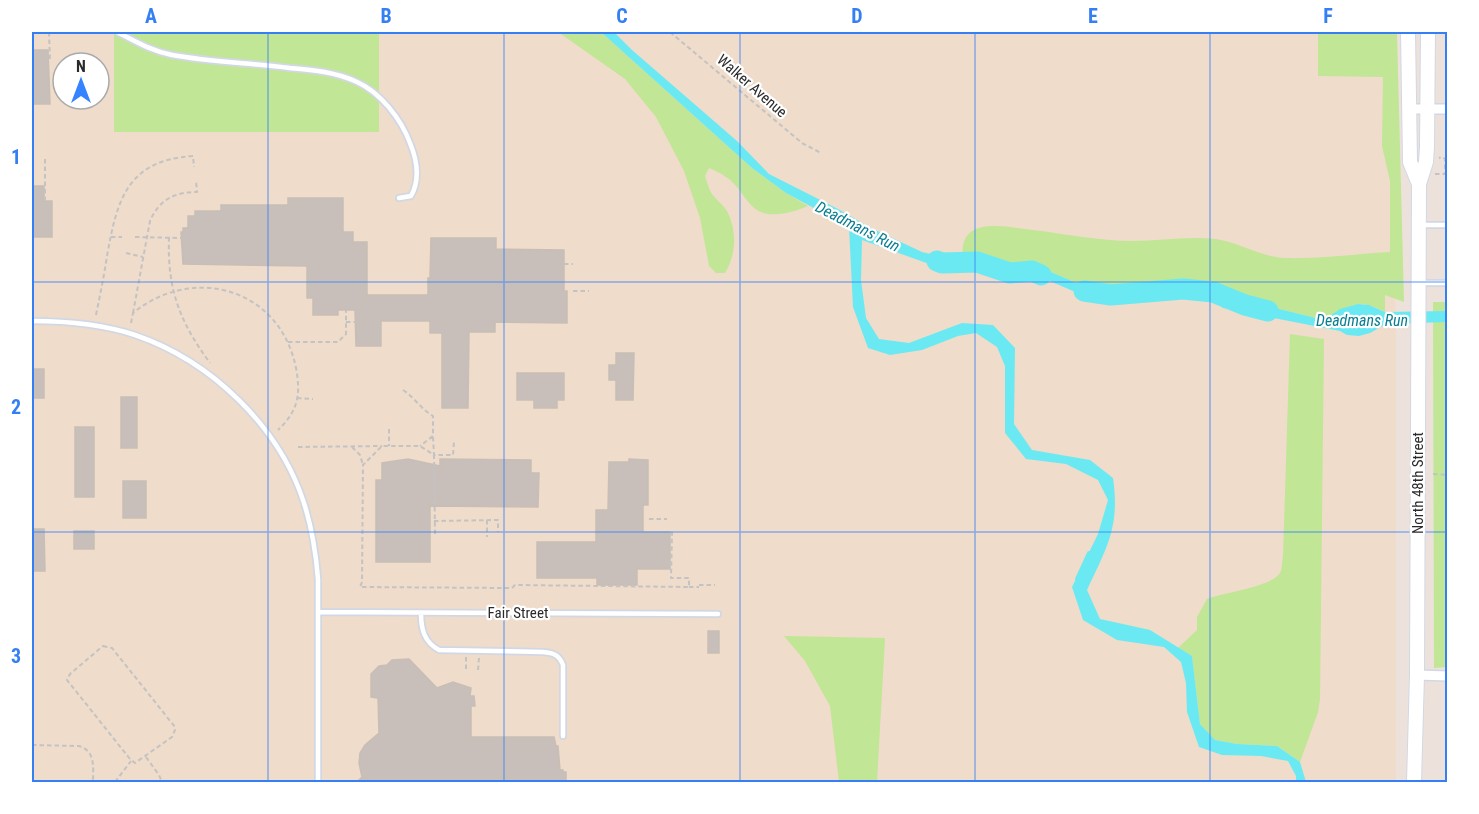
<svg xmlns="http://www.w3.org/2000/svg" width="1479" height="814" viewBox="0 0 1479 814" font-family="'Roboto Condensed',sans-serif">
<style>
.education{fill:#efdcca;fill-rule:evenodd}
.green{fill:#c1e696}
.water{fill:#6ae9f3}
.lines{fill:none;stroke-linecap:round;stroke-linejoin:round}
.stream{stroke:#6ae9f3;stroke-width:4}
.river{stroke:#6ae9f3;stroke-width:21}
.building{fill:#c8bfbb;stroke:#c8beb5;stroke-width:1.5}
.service-casing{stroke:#d1d8e4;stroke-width:8}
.minor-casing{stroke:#d1d8e4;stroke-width:12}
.secondary-casing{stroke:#d1d8e4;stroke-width:16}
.path{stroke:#c3c3c3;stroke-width:2;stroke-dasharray:4.5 3;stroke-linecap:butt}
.service{stroke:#fff;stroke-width:4.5}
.minor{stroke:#fff;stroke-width:9}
.secondary{stroke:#fff;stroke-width:14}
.grid{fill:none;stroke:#357ff4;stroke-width:1.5;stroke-opacity:0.55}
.labels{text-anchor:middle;stroke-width:4.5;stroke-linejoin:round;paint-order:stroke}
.street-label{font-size:15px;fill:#2a2a2a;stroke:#fff}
.water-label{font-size:16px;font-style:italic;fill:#097e92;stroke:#fff}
.neatline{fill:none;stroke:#357ff4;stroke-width:2}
.grid-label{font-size:20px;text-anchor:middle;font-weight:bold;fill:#357ff4}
</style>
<rect width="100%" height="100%" fill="#ede2db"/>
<path class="education" d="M32,32H1391L1396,339V782H32ZM63,63H99V99H63Z"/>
<path class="green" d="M114,32H379V132H114Z
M558,32H601L752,168L786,193L808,206C791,213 765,221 751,205C742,195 737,184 726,177C721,173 715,171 709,168L705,176C707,182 709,190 712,194C717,201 724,205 728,213C737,232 736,255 725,273H716L709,266L700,218L684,171L656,117L625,79Z
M1318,32H1397L1404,302L1385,295V312C1358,297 1348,306 1324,320L1250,302L1233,305L1206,286L1093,290L1039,267L964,262C961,251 962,236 974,230C987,222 1017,228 1033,230C1066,234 1099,241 1132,241C1160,241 1187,236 1215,239C1239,242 1260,257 1285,258C1320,259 1356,254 1390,252V181L1382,146L1383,77L1318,76Z
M1433,302H1448L1447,667L1434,668Z
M1290,334L1324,339L1320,699L1318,712L1300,762L1277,746L1237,744L1215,740L1200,724L1192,656L1178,648L1197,630V617L1207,599C1224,592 1275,587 1281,571C1282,567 1282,561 1283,556Z
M784,636L885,638L877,782H839L830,706L805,661Z"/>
<path class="water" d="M601,32H614L632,50L737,141L769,174L838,209L871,228L922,252L965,262L1039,267L1093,290L1206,286L1233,305L1250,302L1324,320L1340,309L1358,304L1369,305L1385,312L1447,311V322L1386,324L1370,333L1359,336L1347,335L1340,331L1223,308L1206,294L1141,293L1087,297L1038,276L973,267L935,266L862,240L861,280L866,318L879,339L909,343L962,323L993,325L1015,348L1014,424L1032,450L1090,460L1113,478C1120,527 1107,547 1087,590L1100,619L1150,630L1192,656L1200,724L1215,740L1237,744L1277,746L1300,762L1306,782H1296V776L1288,761L1261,756L1222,755L1199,747L1187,712L1186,683L1181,662L1164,647L1117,640L1083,620L1072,587L1098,534L1108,500L1098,480L1066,464L1026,459L1005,433V366L997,347L976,333L958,336L922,350L890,355L868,348L853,307L849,227L786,193L752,168Z"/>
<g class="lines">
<path class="stream" d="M1077,579L1089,553"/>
<path class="river" d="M937,261L942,263L977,262L1010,273L1032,271L1041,275
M1084,291L1111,295L1183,289L1213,292L1245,305L1268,311"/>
</g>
<path class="building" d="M32,50H48L50,104H32Z
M32,186H44V201H52V237H32Z
M288,198H343V232H353V242H367V295H428V278H430L431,238H496V249L564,250V291H567V323L495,322V332H469L468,408H442V333H430V321H381V346H356L355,310H338V315H313V298H307V266L183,264L181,232H183V228H188V216H195V211H221V205H288Z
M616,353H634L633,400H616V380H609V365H616Z
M32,369H44V398H32Z
M517,373H564V400H557V408H534V400H517Z
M121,397H137V448H121Z
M75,427H94V497H75Z
M408,459L440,466V459L531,460V473H539L538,507L430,506V562H376V480H382V463Z
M629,459L648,460V505H643V532H670V569H637V585H597V578H537V542H596V510H608L609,462H629Z
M123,481H146V518H123Z
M32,529H44L45,571H32Z
M74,531H94V549H74Z
M708,631H719V653H708Z
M409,659L437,688L453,682L471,688L470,696H474L475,706H471V737H554L556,746H558L560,770H563V772H566V783H356L362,777L359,763L360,753L365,745L379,733L378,698L371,697V674L379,666L387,665L392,660Z"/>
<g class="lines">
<defs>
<path id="service" d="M117,32C135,41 151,51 172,55C211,62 251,63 290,68C313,70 336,72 357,82C381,93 401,119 410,143C417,160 420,180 411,196L399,198
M1422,225H1448
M1422,283H1448
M32,321C66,321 102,324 135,335C211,361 279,426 304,503C312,528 316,554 318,579V782
M318,612L718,614
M421,613C421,629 424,642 439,650L543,652C554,653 559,655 563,665V736"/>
<path id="minor" d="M1408,109H1448
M1417,675L1448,676"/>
<path id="secondary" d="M1408,32L1410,162L1419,184
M1414,782L1417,675L1419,184L1426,162L1427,147L1428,32"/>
</defs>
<use href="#service" class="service-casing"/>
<use href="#minor" class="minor-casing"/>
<use href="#secondary" class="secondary-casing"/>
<path class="path" d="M49,32L50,62
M670,32L802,143L821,153
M45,159V201
M1435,174H1445V159L1442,157L1439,158
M111,237H122
M135,237L181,238
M169,237C167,290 180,322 210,363
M126,253L143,257
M564,264H573
M573,291H589
M133,313L150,221C159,200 174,192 197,192L196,181
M96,315C100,295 104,276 107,256C117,200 127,160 193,156L194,167
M346,322H355
M131,323L133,313C193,264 280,288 296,368C301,395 298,411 278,430
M288,342H338L346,334V310
M403,390C414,397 421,409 433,416V436L420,446
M297,398L313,399
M389,429V446
M433,437L434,455H453L454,441
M298,447L382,446
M352,447L360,455L363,465
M1433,474L1448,475
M649,519H667
M487,520V537
M434,521L498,520V532
M435,534L434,455L420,446H382L363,465L362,582L360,587L505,588H512L515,585L689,587V578H671L672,532
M699,585H715
M689,587H699
M103,646L112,648L175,727V730L172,737L135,763L130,759L67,680L70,674Z
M466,669V657
M478,670L479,658
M32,745L79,746C96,751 93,768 93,782
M146,757L159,775L162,782
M115,782L131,761"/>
<use href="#service" class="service"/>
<use href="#minor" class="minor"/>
<use href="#secondary" class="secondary"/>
</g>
<path class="grid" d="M268,32V782M504,32V782M740,32V782M975,32V782M1210,32V782M32,282H1448M32,532H1448"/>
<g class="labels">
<g class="street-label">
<text transform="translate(752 86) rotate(41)" y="5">Walker Avenue</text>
<text transform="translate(1418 483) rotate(-90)" y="5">North 48th Street</text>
<text x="518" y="618">Fair Street</text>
</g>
<g class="water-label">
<text transform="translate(858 226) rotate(27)" y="6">Deadmans Run</text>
<text x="1362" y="326">Deadmans Run</text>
</g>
</g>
<rect width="1479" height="814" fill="none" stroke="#ffffff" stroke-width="66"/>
<g transform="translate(81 81)"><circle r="28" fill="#ffffff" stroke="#aaaaaa" stroke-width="1.5"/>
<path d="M0-4.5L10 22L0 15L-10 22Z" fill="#3683ff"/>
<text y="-9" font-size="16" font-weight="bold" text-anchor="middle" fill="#2a2a2a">N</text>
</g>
<rect x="33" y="33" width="1413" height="748" class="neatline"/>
<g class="grid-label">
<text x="151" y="23">A</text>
<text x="386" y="23">B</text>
<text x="622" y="23">C</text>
<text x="857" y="23">D</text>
<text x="1093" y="23">E</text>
<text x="1328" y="23">F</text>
<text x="16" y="164">1</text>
<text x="16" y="414">2</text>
<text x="16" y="663">3</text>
</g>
</svg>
